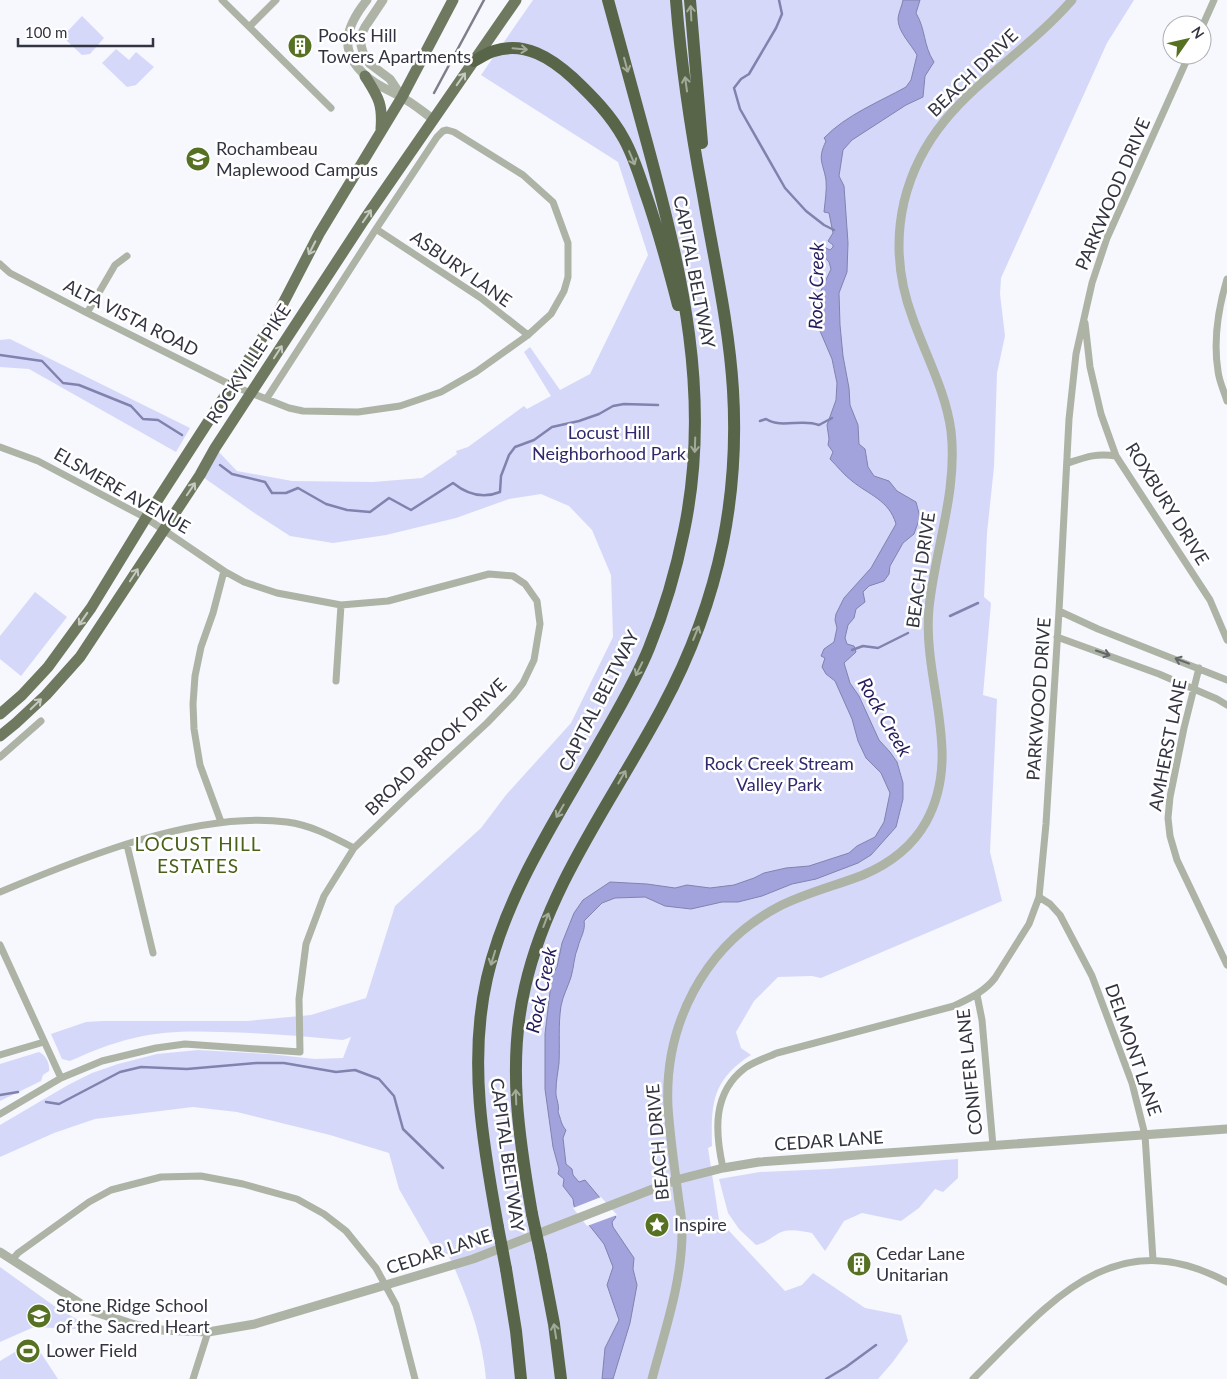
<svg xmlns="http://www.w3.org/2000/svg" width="1227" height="1379" viewBox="0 0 1227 1379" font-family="Lato,sans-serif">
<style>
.green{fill:#d6d8f9;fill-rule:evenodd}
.water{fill:#a2a3dc;stroke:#8182ae}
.pier{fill:#f7f7fe}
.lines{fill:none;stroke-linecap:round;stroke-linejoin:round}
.stream{stroke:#8182ae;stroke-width:2.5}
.minor{stroke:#adb3a5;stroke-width:7}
.tertiary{stroke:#adb3a5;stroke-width:9}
.primary{stroke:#6f7960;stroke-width:11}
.motorway{stroke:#596548;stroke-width:12}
.rail{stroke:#7e7f8a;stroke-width:2.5}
.motorway-bridge{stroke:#596548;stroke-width:12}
.oneway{stroke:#a4aa9a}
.oneway2{stroke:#c5c9bf}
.oneway3{stroke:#646769}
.labels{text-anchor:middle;stroke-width:5;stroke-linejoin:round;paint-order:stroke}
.poi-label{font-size:18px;fill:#333441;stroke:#fff;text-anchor:start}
.street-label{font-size:18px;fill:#333441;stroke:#fff}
.park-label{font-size:18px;fill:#30296b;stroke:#fff}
.water-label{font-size:19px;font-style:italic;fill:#251c5d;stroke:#fff}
.neighbourhood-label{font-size:19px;letter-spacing:1px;fill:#4a611a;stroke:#fff}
</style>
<rect width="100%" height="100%" fill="#f7f7fe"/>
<path class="green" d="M533,0H1134L1107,43L1001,278L1000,294L1005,336L997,373L994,467L987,533L984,597L991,603L983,695L997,699L990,852L1002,901L821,978L812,976L778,977L754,1001L736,1032L741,1048L751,1055C712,1080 711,1103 712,1146L708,1148L719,1220L785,1291L802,1285L813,1273L865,1308L901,1315L908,1341L892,1363L878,1379H486C482,1334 467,1295 448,1254L438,1257L399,1189L389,1153L330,1135L237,1112L193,1107L95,1119L54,1133L0,1157V1125L68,1085L92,1073L118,1064L157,1054L198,1050L269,1054L315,1059L343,1058L351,1037L343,1040C303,1036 262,1033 221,1032C192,1031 163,1031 134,1038C112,1043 90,1052 70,1061L62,1059L51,1034L86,1022L103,1021H247L311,1015L366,998L395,906L481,828L506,795L571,723L613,637L611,575L592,530L569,506L541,494L509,499L456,518L386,535L333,543L290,536L253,512L200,475L215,448L237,471L292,481L373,482L422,478L457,454L456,451L468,447L524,406L527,409L551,396L524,352L530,347L560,390L590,374L648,255L618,162L481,75ZM596,706L591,728L572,745V744Z
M82,16L104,38L90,54L82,55L67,41L65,34Z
M116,49L129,60L136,52L154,67L136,85L127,87L102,63Z
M10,339L190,428L176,452L29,369L0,367V340Z
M35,592L67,617L21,676L0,659V636Z
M39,1052C46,1055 50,1064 49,1071L43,1075L41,1081L0,1101V1064Z
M958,1159V1178L943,1192L935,1189L919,1208L901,1221L862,1213L844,1221L825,1251L812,1233C800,1231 790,1228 779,1233C770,1238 766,1243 756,1245L739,1229L728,1213L719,1179L760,1172L829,1169Z
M0,1267L57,1308L96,1330L34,1327L0,1342Z
M33,1341L58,1379H0V1361Z"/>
<path class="water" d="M903,0H920L916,13C926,30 923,45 934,62L925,76L923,97L906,105L852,140L843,150L839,176L844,186L848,243L847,272L839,293L840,325L843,356L849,388L850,405L858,425L859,444L865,449L868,467L874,476L889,481L897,491L916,502L920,517L914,534L903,543L890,566L889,574L884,581L869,586L863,592L865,602L856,609L854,618L848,625L845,638L847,644L854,646L856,652L844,663L850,683L859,696L879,740L890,752L897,762L903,783V799L896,827L871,855L858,863L816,879L792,884L762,896L738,902H722L691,909L665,906L645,897L615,898L602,903L584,921C586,930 580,938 578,947C574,956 574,967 571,977C568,987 563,995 561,1006C558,1025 560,1044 559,1063C558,1072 556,1081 556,1090C555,1098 560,1104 558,1112C561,1119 561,1125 566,1130L563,1138L566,1164L572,1169L573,1175L579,1182L585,1180L616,1217L612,1222L613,1227L634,1258L633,1269L637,1285L630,1323L613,1379H602L605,1348L619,1320L607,1285L613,1267L604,1244L574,1206L573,1199L563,1186L564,1179L558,1174L559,1169L553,1147L545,1089V1034L552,975L557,967L562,943L574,913L583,900L610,882L647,884L675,888L687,885L710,888L734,885L754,878L764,873L786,868L809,866L849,853L857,846L875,837L884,822L890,793L881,773L866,758L858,741L852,719L835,681L826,674L822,667L825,658L821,656L824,649L834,642L837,628L835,620L836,614L844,598L871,568L896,524C889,500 869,495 852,481C844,475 837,466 830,459L833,452L828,445L829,439L827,425L836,400L837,383L832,359L820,331L821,317L819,305V295L831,269L829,262L823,255L813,253L814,248L818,244L830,250L833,247V245L828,241L833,233L829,213L824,212C825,201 827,190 826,180C823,162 817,160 826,141L824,138C846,115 879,102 906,87L911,80L917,55C911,44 898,32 898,19C898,14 902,6 903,0Z"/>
<path class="pier" d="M601,1197L617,1215L587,1226L573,1208Z"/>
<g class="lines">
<path class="stream" d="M779,0L782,14L776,28L749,74L741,79L734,88L740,109L785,188L806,211L824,225L834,230
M0,355L42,361L63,383L79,385L131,406L143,419L158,420L182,435
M760,421L766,419C782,429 802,418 819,425L832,418
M220,465L232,474L265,482L272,493H286L298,488L326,504L347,510L370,512L389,498L411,510L453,483C468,495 483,499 500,492L501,476L509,455L515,447L534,440L552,427L579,421L599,414L613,406L624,404L658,405
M950,616L978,603
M852,650L863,646L878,648L908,633
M0,1095L18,1092
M46,1102L59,1104L120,1072L141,1067L187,1069L257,1063H284L336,1072L355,1070L379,1079L394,1096L403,1129L443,1168
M826,1379L846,1367L876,1345"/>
<path class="minor" d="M222,0L331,108
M250,26L276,0
M1202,27L1214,0
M376,229L481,298L528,335
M0,264L10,273L87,313L231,385L289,408L303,411L358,412L400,406L441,392L476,372L528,335L551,314L564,291L568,277V243L553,202L523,175L454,132L447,130L443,131L437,137L376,229L267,398
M1227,279C1218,309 1213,340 1218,371C1219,381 1224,391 1227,401
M87,313L115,265L127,256
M1085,323L1090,367L1101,414L1116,456L1210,600L1227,640
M0,447L38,461L146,518L224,571L244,582L277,593L341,605L388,601L489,574L513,576L525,584L537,601L540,624L534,660L523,683L513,696L487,723L407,797L354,848L324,896L306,944L299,999L300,1052L185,1044L156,1048L102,1061L61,1078L0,1114
M1068,463C1086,457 1096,453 1116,456
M1059,611L1098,629L1227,680
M1057,637L1159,674L1217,699L1227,705
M1199,668L1184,728L1170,797L1168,818L1170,836L1177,860L1227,965
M336,681L341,605
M0,757L41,721
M221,822L200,765L194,729L193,704L195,676L201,647L213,613L224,571
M127,845L153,953
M0,892C81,858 198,810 287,822C311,825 333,837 354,848
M1039,897L1050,904L1060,915L1092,976L1132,1083L1145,1135L1153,1260
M0,945L61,1078
M977,995L982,1020L993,1146
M0,1055L44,1042
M723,1168C715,1132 712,1093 745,1068C755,1061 766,1058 777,1053L954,1006C970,998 984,992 995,978L1029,924L1039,897L1046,824L1059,611L1069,419L1076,354L1092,283L1107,238L1189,55
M12,1260L18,1253L89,1202L111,1190L161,1177L201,1176L243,1184L297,1199L324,1214L346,1231L376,1268L396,1305L415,1379
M193,1379L208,1332
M973,1379C1048,1305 1112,1220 1227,1282"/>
<path class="tertiary" d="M367,0C347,25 337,50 365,75C375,85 389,90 401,97C413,103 423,112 433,119
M383,0L365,27L361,35V45L364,56L370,64L390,79L402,97
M0,1252L92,1311L135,1325L162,1330L208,1332L255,1324L473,1259L676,1180L723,1168L759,1162L1227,1129
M652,1379C665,1330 683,1279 682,1228C682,1216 679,1205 678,1194C674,1165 670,1136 668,1107C664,1025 704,946 778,907C805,893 835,886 863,875C889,864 912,847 926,822C964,753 922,681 929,608C935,549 958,491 951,431C946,392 926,356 913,319C899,282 895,241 904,202C928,102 1010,71 1072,0"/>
<path class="primary" d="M365,76C378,97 383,103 381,129
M0,714L22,695L48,667L91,608L146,518L277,315L319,234L402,97L453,0
M0,736L16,723L46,695L80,657L200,475L215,448L364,220L516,0"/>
<path class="motorway" d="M690,0L702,143
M474,61C480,58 487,53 494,51C525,41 551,58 573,78C592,96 611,115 624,139C633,155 639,174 645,192C658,229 668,266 678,305
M532,1214C519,1139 507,1063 525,987C548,885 613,800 662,708C690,656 711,601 723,542C733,492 736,440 733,390C729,324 714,260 703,195C691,131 681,65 676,0
M498,1227C483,1145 468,1061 487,978C507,891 558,817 601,740C618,710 636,680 649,648C664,611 676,571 684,531C712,397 682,272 647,143C634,96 621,48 608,0
M541,1256L554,1324L561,1379
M506,1269L516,1331L521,1379"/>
<path class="rail" d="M434,93L484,0"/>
<path class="motorway-bridge" d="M532,1214L541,1256
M498,1227L506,1269"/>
</g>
<defs><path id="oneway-shaft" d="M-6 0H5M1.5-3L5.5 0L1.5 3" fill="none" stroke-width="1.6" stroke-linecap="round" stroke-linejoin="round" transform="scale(1.25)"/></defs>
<g class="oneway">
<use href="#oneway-shaft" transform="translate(691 13) rotate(-93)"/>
<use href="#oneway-shaft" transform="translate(520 49) rotate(5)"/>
<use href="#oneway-shaft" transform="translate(626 65) rotate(75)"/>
<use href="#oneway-shaft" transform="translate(686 84) rotate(-98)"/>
<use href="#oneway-shaft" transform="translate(632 158) rotate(67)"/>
<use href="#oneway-shaft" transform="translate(695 445) rotate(92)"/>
<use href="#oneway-shaft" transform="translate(696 633) rotate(-68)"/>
<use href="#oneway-shaft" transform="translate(639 669) rotate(116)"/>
<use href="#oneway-shaft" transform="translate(622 777) rotate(-60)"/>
<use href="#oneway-shaft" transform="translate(560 811) rotate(120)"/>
<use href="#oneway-shaft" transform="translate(546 920) rotate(-69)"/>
<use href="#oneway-shaft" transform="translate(493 958) rotate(107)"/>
<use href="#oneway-shaft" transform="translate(516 1097) rotate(-92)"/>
<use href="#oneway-shaft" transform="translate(555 1331) rotate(-99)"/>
</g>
<g class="oneway2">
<use href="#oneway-shaft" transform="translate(461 79) rotate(-55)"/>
<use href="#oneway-shaft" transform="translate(367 216) rotate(-56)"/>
<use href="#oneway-shaft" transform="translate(312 248) rotate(117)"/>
<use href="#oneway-shaft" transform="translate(278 352) rotate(-57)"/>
<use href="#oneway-shaft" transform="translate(191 489) rotate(-56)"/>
<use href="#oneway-shaft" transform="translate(134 575) rotate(-57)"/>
<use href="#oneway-shaft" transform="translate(83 619) rotate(125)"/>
<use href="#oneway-shaft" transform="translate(36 704) rotate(-44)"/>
</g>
<g class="oneway3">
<use href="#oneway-shaft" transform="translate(1103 653) rotate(19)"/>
<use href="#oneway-shaft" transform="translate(1182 661) rotate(-159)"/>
</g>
<defs>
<symbol id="building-disc" viewBox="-11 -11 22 22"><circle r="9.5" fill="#577123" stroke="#fff"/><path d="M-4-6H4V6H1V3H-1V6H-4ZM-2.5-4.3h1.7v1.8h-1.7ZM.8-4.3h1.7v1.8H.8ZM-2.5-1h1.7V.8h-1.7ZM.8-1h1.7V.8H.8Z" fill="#fff"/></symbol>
<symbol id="school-disc" viewBox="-11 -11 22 22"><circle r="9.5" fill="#577123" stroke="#fff"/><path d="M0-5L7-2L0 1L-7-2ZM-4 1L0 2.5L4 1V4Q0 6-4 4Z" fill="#fff"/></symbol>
<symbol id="sight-disc" viewBox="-11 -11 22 22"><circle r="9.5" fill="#577123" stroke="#fff"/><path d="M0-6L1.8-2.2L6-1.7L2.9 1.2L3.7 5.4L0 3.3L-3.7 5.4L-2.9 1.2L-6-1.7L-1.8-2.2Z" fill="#fff"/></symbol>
<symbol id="stadium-disc" viewBox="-11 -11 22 22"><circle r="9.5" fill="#577123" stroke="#fff"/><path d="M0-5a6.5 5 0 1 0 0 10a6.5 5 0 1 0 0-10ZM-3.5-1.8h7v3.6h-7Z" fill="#fff"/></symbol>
</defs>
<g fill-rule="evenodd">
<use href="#building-disc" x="286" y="32" width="28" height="28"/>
<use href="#school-disc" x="184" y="145" width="28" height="28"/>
<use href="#sight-disc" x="643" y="1211" width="28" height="28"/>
<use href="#building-disc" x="845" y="1250" width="28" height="28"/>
<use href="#school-disc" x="25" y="1302" width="28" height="28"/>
<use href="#stadium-disc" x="14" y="1337" width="28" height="28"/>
</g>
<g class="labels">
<g class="poi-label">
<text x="318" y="42">Pooks Hill<tspan x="318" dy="21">Towers Apartments</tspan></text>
<text x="216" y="155">Rochambeau<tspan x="216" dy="21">Maplewood Campus</tspan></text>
<text x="674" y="1231">Inspire</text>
<text x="876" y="1260">Cedar Lane<tspan x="876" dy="21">Unitarian</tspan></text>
<text x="56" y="1312">Stone Ridge School<tspan x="56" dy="21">of the Sacred Heart</tspan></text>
<text x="46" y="1357">Lower Field</text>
</g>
<g class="street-label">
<text transform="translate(973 73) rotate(-44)" y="6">BEACH DRIVE</text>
<text transform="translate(1113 194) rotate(-67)" y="6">PARKWOOD DRIVE</text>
<text transform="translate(461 269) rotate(35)" y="6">ASBURY LANE</text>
<text transform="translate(694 272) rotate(79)" y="6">CAPITAL BELTWAY</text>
<text transform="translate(131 318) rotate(27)" y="6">ALTA VISTA ROAD</text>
<text transform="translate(249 364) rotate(-57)" y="6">ROCKVILLE PIKE</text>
<text transform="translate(122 491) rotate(30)" y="6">ELSMERE AVENUE</text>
<text transform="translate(1167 504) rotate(58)" y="6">ROXBURY DRIVE</text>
<text transform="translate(921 570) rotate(-82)" y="6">BEACH DRIVE</text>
<text transform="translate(1039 699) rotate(-86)" y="6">PARKWOOD DRIVE</text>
<text transform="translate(599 701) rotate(-63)" y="6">CAPITAL BELTWAY</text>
<text transform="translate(1168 745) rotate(-79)" y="6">AMHERST LANE</text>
<text transform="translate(436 747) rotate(-44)" y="6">BROAD BROOK DRIVE</text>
<text transform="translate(1133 1050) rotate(71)" y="6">DELMONT LANE</text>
<text transform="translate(970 1072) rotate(-96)" y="6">CONIFER LANE</text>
<text transform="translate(829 1141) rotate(-4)" y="6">CEDAR LANE</text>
<text transform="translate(658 1142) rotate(-95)" y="6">BEACH DRIVE</text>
<text transform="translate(507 1155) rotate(82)" y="6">CAPITAL BELTWAY</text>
<text transform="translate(439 1252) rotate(-18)" y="6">CEDAR LANE</text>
</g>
<g class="park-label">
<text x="609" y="439">Locust Hill<tspan x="609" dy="21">Neighborhood Park</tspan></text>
<text x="779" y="770">Rock Creek Stream<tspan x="779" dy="21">Valley Park</tspan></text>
</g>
<g class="water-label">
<text transform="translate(816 286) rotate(-89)" y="7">Rock Creek</text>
<text transform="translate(885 717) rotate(60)" y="7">Rock Creek</text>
<text transform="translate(541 990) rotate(-78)" y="7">Rock Creek</text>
</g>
<g class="neighbourhood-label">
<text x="198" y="851">LOCUST HILL<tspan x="198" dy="22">ESTATES</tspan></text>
</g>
</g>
<g transform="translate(1187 40) rotate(56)"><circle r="24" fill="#ffffff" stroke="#adaeb3"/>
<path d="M0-4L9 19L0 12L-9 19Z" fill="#577123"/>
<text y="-8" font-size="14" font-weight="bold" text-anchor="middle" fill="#333441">N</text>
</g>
<path d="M18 38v8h135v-8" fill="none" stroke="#333441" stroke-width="2.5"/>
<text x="25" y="38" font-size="15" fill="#333441" stroke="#ffffff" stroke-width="4" paint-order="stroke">100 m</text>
</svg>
